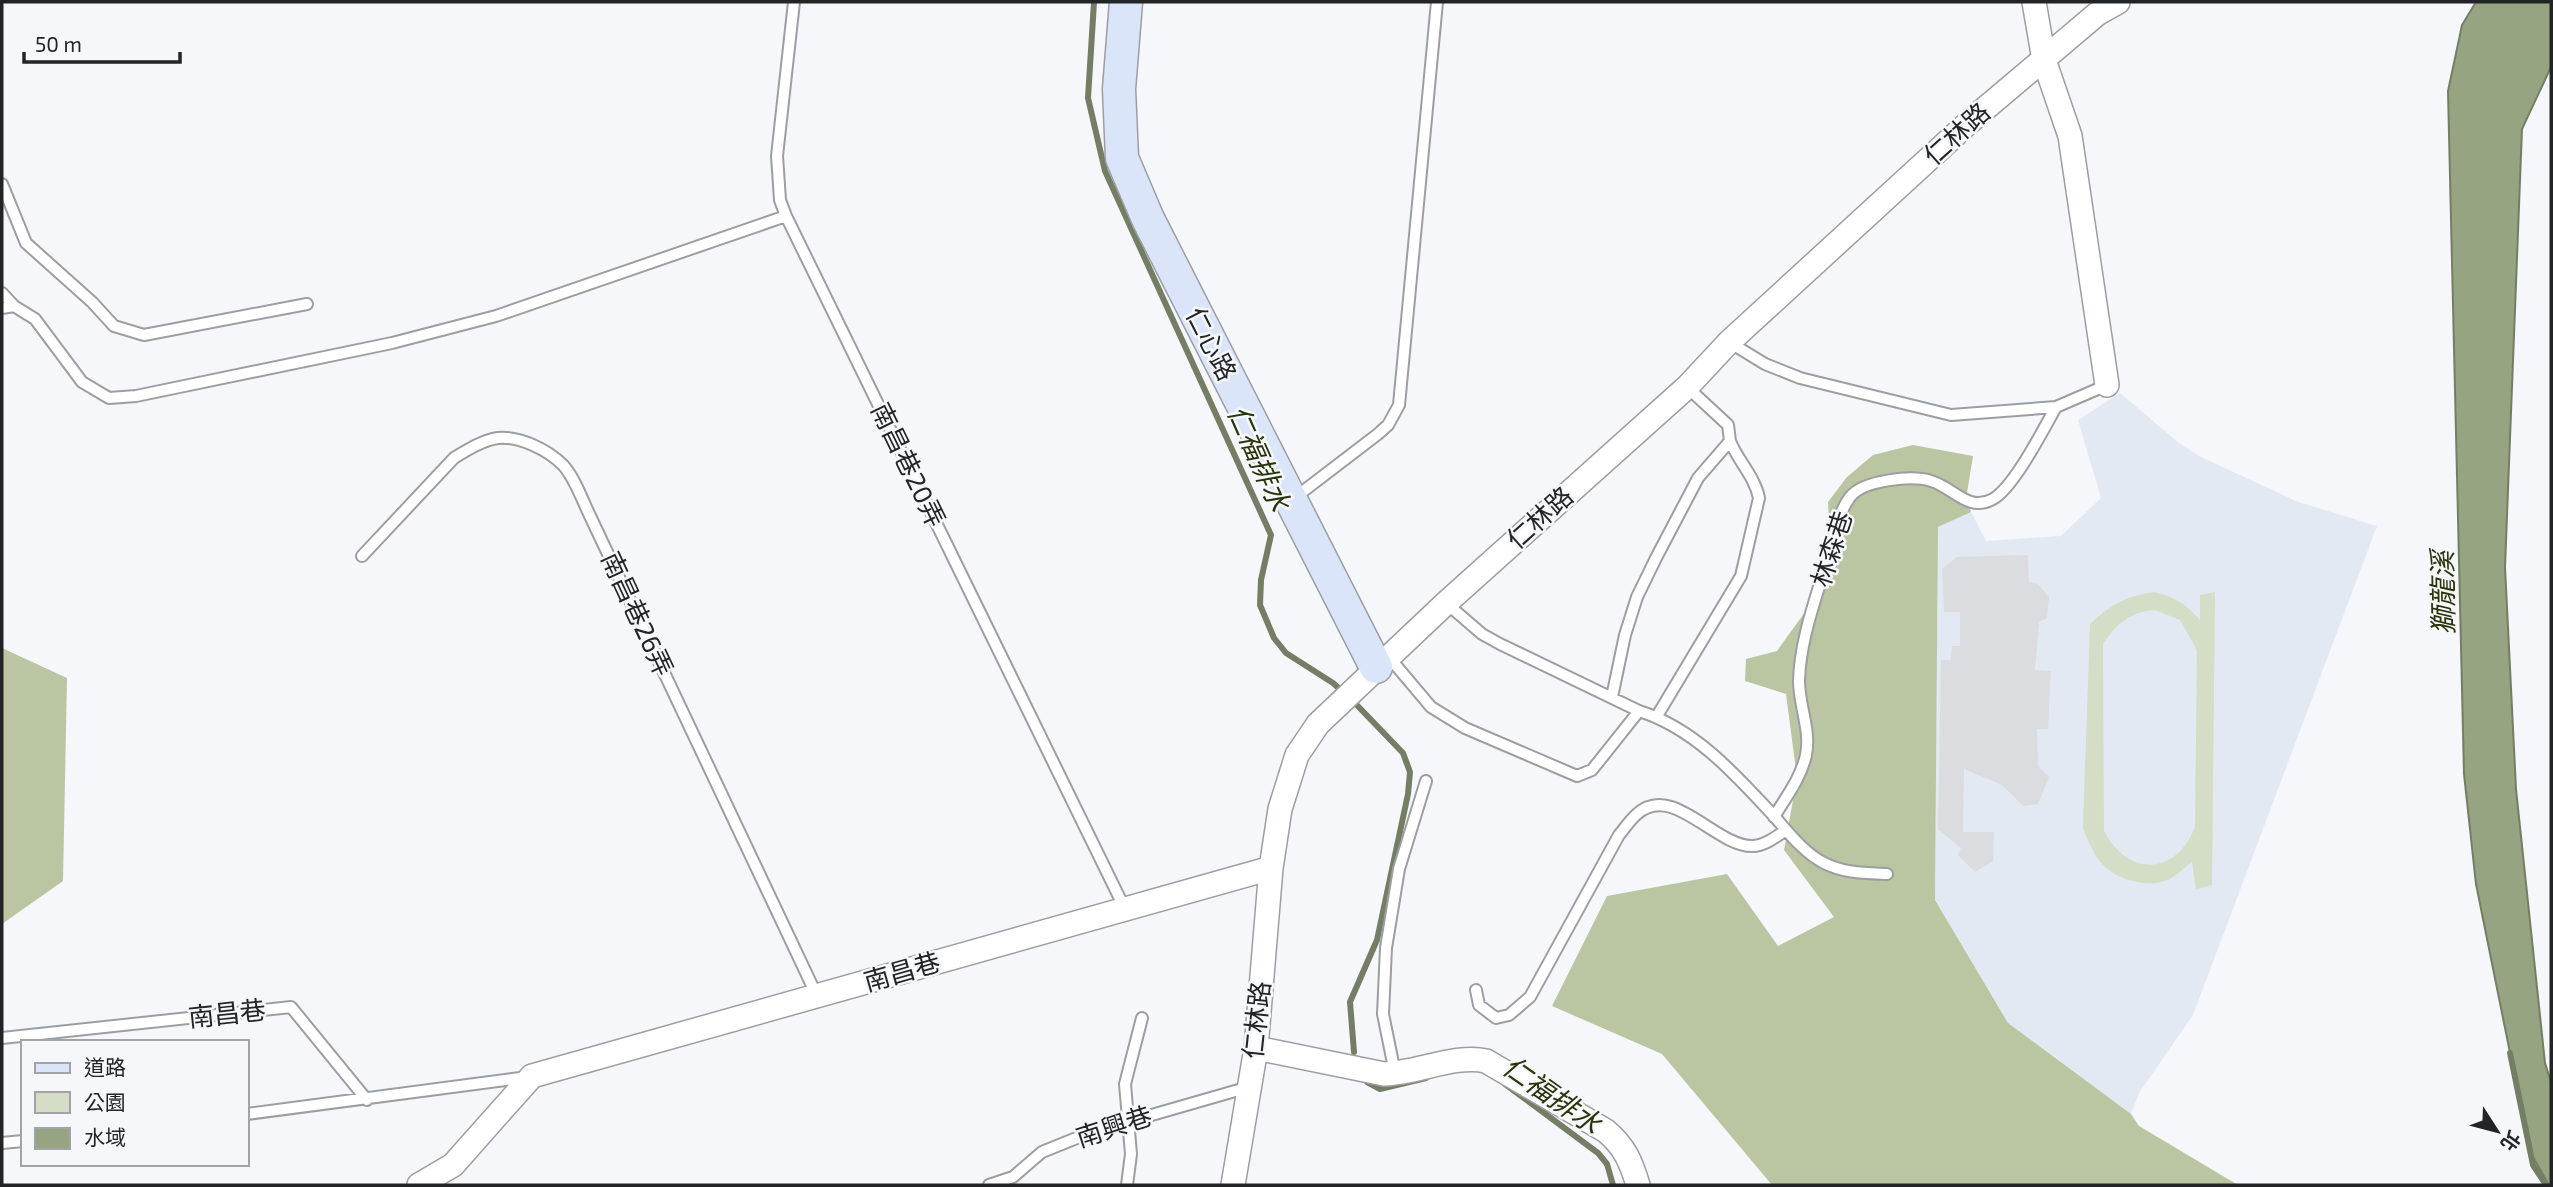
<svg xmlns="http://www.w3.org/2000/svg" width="2553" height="1187" viewBox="0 0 2553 1187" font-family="'Exo 2','Noto Sans TC',sans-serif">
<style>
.built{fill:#e3e9f2}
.green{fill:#d4ddc5;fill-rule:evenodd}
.forest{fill:#bac6a2}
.water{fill:#97a481;stroke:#747e65;stroke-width:2}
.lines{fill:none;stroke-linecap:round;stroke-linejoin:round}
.stream{stroke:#747e65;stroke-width:6}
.building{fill:#dbdcdf}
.lane-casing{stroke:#9d9ea1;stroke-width:14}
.street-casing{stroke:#9d9ea1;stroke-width:26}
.secondary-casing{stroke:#9d9ea1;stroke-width:35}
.lane{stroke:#fff;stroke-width:10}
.street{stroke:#fff;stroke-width:23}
.secondary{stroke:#dae5f9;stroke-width:32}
.labels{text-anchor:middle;stroke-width:5;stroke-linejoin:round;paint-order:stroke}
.street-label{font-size:26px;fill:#232425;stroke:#f5f7fa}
.water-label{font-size:28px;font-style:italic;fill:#29350a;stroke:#f5f7fa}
</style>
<rect width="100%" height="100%" fill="#f5f7fa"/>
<path class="built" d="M2120,393L2179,443L2199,456L2298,502L2377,526L2193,1015L2139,1093L2131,1114L2008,1023L1935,900L1938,527L1971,512L1986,541L2061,536L2101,498L2078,420Z"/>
<path class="green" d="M2154,592C2175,597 2186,604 2200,620V595L2215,592L2212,885L2196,889L2192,862C2185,867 2178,874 2170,879C2161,883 2153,884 2144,883C2108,879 2094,859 2083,828L2090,624C2112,604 2124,597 2154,592ZM2155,610L2180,620L2197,650L2195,827C2176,876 2128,877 2104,831L2103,644C2115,625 2131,611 2155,610Z"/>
<path class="forest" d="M1913,445L1973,456L1966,499L1971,512L1938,527L1935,900L2008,1023L2131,1114L2139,1126L2238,1185H1772L1662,1054L1552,1006L1607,896L1727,874L1778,946L1834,917L1784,850L1797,778L1786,694L1745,681L1746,659L1777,651L1813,601L1831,560L1828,502L1847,477L1873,455Z
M2,648L67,678L63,881L2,924Z"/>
<path class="water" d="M2476,2H2551V67L2522,129L2505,567L2516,789L2545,1063L2551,1082V1185H2549L2530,1152L2476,884L2464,774L2448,91L2462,25Z"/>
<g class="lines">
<path class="stream" d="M1094,2L1088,98L1105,171L1271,535L1261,580L1260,605L1274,638L1286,653L1333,683L1344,693
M1352,700L1403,753L1410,772L1408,794L1377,940L1350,1002L1354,1052
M2510,1053L2533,1165L2546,1185
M1367,1082L1380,1089L1426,1078
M1505,1084L1598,1153L1607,1164L1613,1185"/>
</g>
<path class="building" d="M2028,555L2029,582L2038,584L2049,597L2047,618L2039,622L2035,670L2051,671L2048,729H2037L2038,766L2049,777L2038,804L2023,806L2002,785L1964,769L1963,832H1994L1993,861L1975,872L1958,855L1961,848L1938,829L1941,660H1951L1952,646H1960V612H1944L1942,569L1957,557Z"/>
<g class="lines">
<defs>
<path id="lane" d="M794,2L777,156L780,200L786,216L1125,909
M2,184L26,243L92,302L114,326L144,335L307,304
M2,293L14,306
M2,308L14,306L35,319L82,382L109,398L136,396L392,343L496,316L786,216
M1729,342L1765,364L1800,378L1951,415L2056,407L2107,385
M1293,499L1378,434L1388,425L1399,405L1437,2
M362,556L454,458C467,450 483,440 498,438C520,436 548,450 563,465C575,478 583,502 591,518L817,996
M1446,603L1482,634L1500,644L1639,711C1694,728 1735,774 1773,815C1788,832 1804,853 1824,863C1843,873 1865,873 1887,874
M1388,656L1431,707L1465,728L1577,776L1592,770L1639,711
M1612,697L1625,635L1637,597L1656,558L1698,478L1730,441L1728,425L1687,387
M1657,716L1741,576L1759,498C1755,477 1738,461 1730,441
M1774,817C1786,797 1801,778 1806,755C1811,730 1799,706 1799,681C1800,642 1814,604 1825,567C1832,544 1836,516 1850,497C1863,480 1912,475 1931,481C1953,487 1968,513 1993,499C2014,487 2043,430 2056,407
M1476,990L1479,1005L1496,1018L1509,1015L1530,997L1619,835C1625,828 1630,820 1637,814C1672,782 1715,846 1752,846C1764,846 1776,837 1786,830
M2,1038L291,1007L367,1100
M1395,1073L1383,1014L1386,948L1399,869L1426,781
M247,1114L528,1077
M2,1143L23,1141
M989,1185L1013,1177L1042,1152L1089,1133L1249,1087
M1127,1185L1131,1154L1125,1084L1142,1018"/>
<path id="street" d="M2034,2L2044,60L2070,136L2107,385
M1256,1048L1384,1074C1417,1073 1456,1054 1486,1061L1606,1131C1625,1147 1631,1162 1638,1185
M419,1185L453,1165L532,1076L1271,868
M1233,1185L1256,1048L1271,868L1280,809L1297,755L1318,724L1446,603L1687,387L1729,342L1968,123L2097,14L2118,2"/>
<path id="secondary" d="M1126,2L1119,89L1122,158L1148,219L1376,667"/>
</defs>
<use href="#lane" class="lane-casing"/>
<use href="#street" class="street-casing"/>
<use href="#secondary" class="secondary-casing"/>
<use href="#lane" class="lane"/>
<use href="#street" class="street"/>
<use href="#secondary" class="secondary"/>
</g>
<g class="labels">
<g class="street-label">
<text transform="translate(1957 134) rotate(-42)" y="9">仁林路</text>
<text transform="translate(1211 344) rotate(63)" y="9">仁心路</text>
<text transform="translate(908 465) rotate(64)" y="9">南昌巷20弄</text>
<text transform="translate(1540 518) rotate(-42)" y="9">仁林路</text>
<text transform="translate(1832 549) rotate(-72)" y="9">林森巷</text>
<text transform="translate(637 614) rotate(65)" y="9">南昌巷26弄</text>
<text transform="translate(902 972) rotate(-16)" y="9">南昌巷</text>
<text transform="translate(227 1014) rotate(-6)" y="9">南昌巷</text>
<text transform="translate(1257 1020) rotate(-84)" y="9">仁林路</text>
<text transform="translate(1114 1127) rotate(-18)" y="9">南興巷</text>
</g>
<g class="water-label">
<text transform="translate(1259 458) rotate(66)" y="10">仁福排水</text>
<text transform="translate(2443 593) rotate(-91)" y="10">獅龍溪</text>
<text transform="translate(1552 1095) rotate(35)" y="10">仁福排水</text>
</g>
</g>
<rect width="2553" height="1187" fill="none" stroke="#232425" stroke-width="7"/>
<rect x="21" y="1040" width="228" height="126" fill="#f5f7fa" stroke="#a1a3a5" stroke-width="2"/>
<rect x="35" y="1063" width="35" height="10" fill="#dae5f9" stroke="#a1a3a5" stroke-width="2"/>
<text x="84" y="1075" font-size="21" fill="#232425">道路</text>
<rect x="35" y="1092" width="35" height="21" fill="#d4ddc5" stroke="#a1a3a5" stroke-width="2"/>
<text x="84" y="1110" font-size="21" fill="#232425">公園</text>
<rect x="35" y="1128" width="35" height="21" fill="#97a481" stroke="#a1a3a5" stroke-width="2"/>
<text x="84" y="1145" font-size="21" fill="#232425">水域</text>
<g transform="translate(2497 1131) rotate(126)" stroke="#f5f7fa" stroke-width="5" paint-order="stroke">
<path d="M0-5L12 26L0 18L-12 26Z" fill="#232425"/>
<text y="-10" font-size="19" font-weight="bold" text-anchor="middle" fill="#232425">北</text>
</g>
<path d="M24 52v10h156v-10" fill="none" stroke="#232425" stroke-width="3.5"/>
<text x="35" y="52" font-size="21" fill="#232425" stroke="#f5f7fa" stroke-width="5" paint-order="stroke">50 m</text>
</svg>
